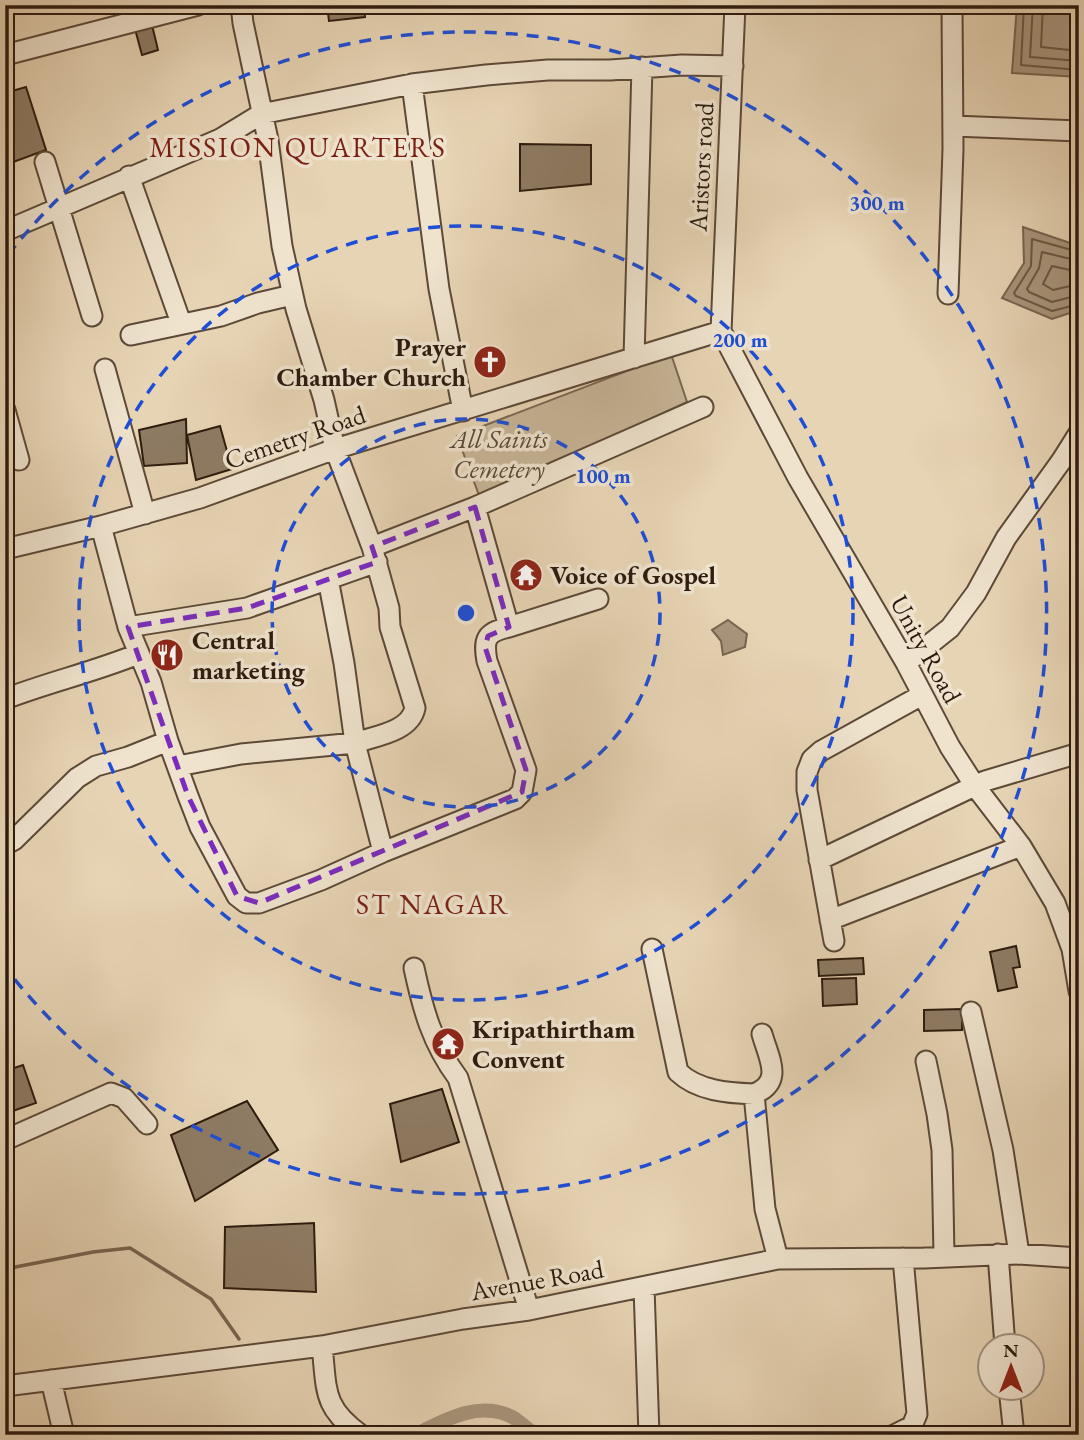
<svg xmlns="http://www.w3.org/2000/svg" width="1084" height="1440" viewBox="0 0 1084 1440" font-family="'EB Garamond',serif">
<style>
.green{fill:#c7b598;stroke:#7a6853;stroke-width:2}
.water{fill:#a8957c;stroke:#776450;stroke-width:2}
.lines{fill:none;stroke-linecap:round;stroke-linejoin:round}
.shore{stroke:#6a5845;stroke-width:2}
.stream{stroke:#776450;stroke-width:3.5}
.canal{stroke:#a8957c;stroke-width:14}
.building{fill:#8e7b64;stroke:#2d1b0e;stroke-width:2}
.minor-casing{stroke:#5c4938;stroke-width:23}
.minor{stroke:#efe3ce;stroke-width:19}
.marked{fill:none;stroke:#7b2cbf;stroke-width:5;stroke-dasharray:14 9;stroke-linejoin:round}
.ring{fill:none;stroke:#1d4ed8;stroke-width:3.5;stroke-dasharray:12 9}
.labels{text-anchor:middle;stroke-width:7;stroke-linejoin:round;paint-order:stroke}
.street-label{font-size:26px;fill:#2d1b0e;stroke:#efe3ce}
.poi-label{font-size:26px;font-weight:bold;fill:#2d1b0e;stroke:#efe3ce;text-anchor:start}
.park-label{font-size:26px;font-style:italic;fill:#5b4937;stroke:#efe3ce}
.neighbourhood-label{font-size:28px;letter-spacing:2px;fill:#7a1f14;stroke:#efe3ce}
.centre{fill:#1d4ed8;stroke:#efe3ce;stroke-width:3.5}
.ring-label{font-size:21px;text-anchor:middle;font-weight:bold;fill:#1d4ed8;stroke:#efe3ce;stroke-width:7;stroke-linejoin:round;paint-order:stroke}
</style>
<rect width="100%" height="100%" fill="#e7d4b4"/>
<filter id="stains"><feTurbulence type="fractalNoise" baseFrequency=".00286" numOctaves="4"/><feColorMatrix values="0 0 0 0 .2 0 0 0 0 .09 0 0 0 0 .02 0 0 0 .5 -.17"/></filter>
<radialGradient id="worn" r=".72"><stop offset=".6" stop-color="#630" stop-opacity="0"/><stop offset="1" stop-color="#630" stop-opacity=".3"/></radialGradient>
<path class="green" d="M671,354L687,402L480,498L457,436Z"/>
<path class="water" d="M1017,5H1079V77L1012,73Z
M1023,227L1079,246V310L1052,319L1002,298L1024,263Z
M728,620L747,634L745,647L723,655L721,641L712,630Z"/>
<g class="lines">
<path class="shore" d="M1024,5L1021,65L1079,70
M1033,5L1030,57L1079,61
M1043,5L1041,47L1079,51
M1079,252L1032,239L1031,266L1014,293L1016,296L1052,311L1079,304
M1079,261L1042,252L1039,268L1027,289L1029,292L1052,302L1079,295
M1079,272L1052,266L1043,284L1053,290L1079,284"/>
<path class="stream" d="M5,1269L93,1252L130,1248L211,1299L239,1339"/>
<path class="canal" d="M415,1435C444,1420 481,1399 514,1418C521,1423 528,1429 536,1435"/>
</g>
<path class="building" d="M327,5H364L365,17L329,21Z
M152,25L158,50L142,55L135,29Z
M26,87L46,150L5,165V93Z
M520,144L591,145V184L520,191Z
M186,419L187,463L144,466L139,430Z
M220,426L232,469L196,480L187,435Z
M1016,946L1020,967L1013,968L1017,987L998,991L990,952Z
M863,958L864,974L819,976L818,960Z
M856,978L857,1004L823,1006L822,979Z
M962,1009V1030L924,1031V1010Z
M23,1065L36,1103L10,1112L5,1097V1071Z
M442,1089L459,1142L401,1162L390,1104Z
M247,1101L278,1150L195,1201L171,1135Z
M314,1223L316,1292L224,1288L225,1227Z"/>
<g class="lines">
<defs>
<path id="minor" d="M241,5L243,23L268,140L282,246L296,309L324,400L335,449L372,547L475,507L509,627L598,599
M735,5L721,331L798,478L906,663L950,747L975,786L1021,846L1055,903L1072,949L1079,991
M5,55L198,5
M412,84L439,289L463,411
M953,126L1079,131
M45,162L92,316
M129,176L181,323
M5,231L220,139L261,114L412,84L486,75L548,70H610L682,65L733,66
M948,294L953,149L952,5
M131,335L221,316L258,303L292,295
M634,358L642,67
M105,369L145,514
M5,410L19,460
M475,507L703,407
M101,526L128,627L151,682L168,741L188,796L200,827L237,896L246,903H259L321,880L383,852L515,799L522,792L526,770L487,661C483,639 486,632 509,627
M372,547L389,608L390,627L415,708C410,732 375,736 355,743L383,852
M5,549L101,526L200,498L335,449L721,331
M128,627L247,608L377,562
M906,663L950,628L976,593L1006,538L1062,460L1079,433
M5,699C49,682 94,672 138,654
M178,766L241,754L355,743L344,663L328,579
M5,845L14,840L77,778L96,766L128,757L168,741
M819,860L985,781L1079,753
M830,920L1021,846
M834,941L807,790V772L812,759L821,751L922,695
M652,949L678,1072C698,1091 728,1093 754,1094
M414,968C423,1010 432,1043 458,1078L529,1310
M971,1012L1003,1150L1019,1254
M762,1034C769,1059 784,1082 754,1094L765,1209L778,1259
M926,1061L937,1114L942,1150L944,1256
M5,1140L111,1093L124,1098L147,1124
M998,1254L1005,1346
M644,1287L649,1435
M322,1346C327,1390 322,1407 361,1435
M51,1380L64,1435
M5,1386L322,1346L463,1319L529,1310L778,1259L924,1258L1019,1254L1079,1258
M1009,1388L1014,1435
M894,1435L912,1426L917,1414L903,1258"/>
</defs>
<use href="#minor" class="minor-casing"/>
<use href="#minor" class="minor"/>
</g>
<path class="marked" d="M475,507L509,627L488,636L485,647L526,770L522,792L259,903L237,896L188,796L128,627L247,608L377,562L372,547Z"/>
<g class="ring">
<circle cx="466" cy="613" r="194"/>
<circle cx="466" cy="613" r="387"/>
<path d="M8 255A581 581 0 1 1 8 971"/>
</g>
<defs>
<symbol id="church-disc" viewBox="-11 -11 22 22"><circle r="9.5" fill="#8f2418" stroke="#efe3ce"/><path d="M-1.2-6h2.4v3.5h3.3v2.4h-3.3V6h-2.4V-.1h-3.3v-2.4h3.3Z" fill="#fff"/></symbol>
<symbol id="temple-disc" viewBox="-11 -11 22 22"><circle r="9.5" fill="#8f2418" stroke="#efe3ce"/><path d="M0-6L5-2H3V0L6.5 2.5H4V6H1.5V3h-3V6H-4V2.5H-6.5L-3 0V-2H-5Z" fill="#fff"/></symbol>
<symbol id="restaurant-disc" viewBox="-11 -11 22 22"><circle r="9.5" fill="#8f2418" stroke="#efe3ce"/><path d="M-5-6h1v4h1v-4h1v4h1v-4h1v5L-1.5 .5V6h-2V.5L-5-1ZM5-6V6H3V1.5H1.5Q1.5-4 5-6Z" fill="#fff"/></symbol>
</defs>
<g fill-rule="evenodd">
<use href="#church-disc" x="471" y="343" width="38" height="38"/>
<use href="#temple-disc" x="507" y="556" width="38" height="38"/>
<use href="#restaurant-disc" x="148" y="636" width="38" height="38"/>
<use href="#temple-disc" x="429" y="1025" width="38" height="38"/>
</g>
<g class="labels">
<g class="street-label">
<text transform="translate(701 167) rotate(-87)" y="9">Aristors road</text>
<text transform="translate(295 437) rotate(-19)" y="9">Cemetry Road</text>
<text transform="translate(926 649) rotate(61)" y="9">Unity Road</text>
<text transform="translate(537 1280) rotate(-10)" y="9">Avenue Road</text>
</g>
<g class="poi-label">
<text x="466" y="356" text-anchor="end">Prayer<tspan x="466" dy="30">Chamber Church</tspan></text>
<text x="550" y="584">Voice of Gospel</text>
<text x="192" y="649">Central<tspan x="192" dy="30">marketing</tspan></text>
<text x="472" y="1038">Kripathirtham<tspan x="472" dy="30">Convent</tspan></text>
</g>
<g class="park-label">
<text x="499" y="448">All Saints<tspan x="499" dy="30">Cemetery</tspan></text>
</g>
<g class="neighbourhood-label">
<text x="298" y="157">MISSION QUARTERS</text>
<text x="433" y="914">ST NAGAR</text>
</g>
</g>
<circle cx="466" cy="613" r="10" class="centre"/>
<g class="ring-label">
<text x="877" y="210">300 m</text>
<text x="740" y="347">200 m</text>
<text x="603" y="483">100 m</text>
</g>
<rect width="1084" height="1440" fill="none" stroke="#e7d4b4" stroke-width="28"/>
<rect x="7" y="7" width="1070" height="1426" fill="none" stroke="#2d1b0e" stroke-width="3.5"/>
<rect x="14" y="14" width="1056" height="1412" fill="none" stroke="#2d1b0e" stroke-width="2"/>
<g transform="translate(1011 1367)"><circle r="33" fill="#efe3ce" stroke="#a19381" stroke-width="2"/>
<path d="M0-5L12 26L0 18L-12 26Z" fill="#8f2418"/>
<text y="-10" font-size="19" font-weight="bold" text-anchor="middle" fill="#2d1b0e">N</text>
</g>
<rect width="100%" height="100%" filter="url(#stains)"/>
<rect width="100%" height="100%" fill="url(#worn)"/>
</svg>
